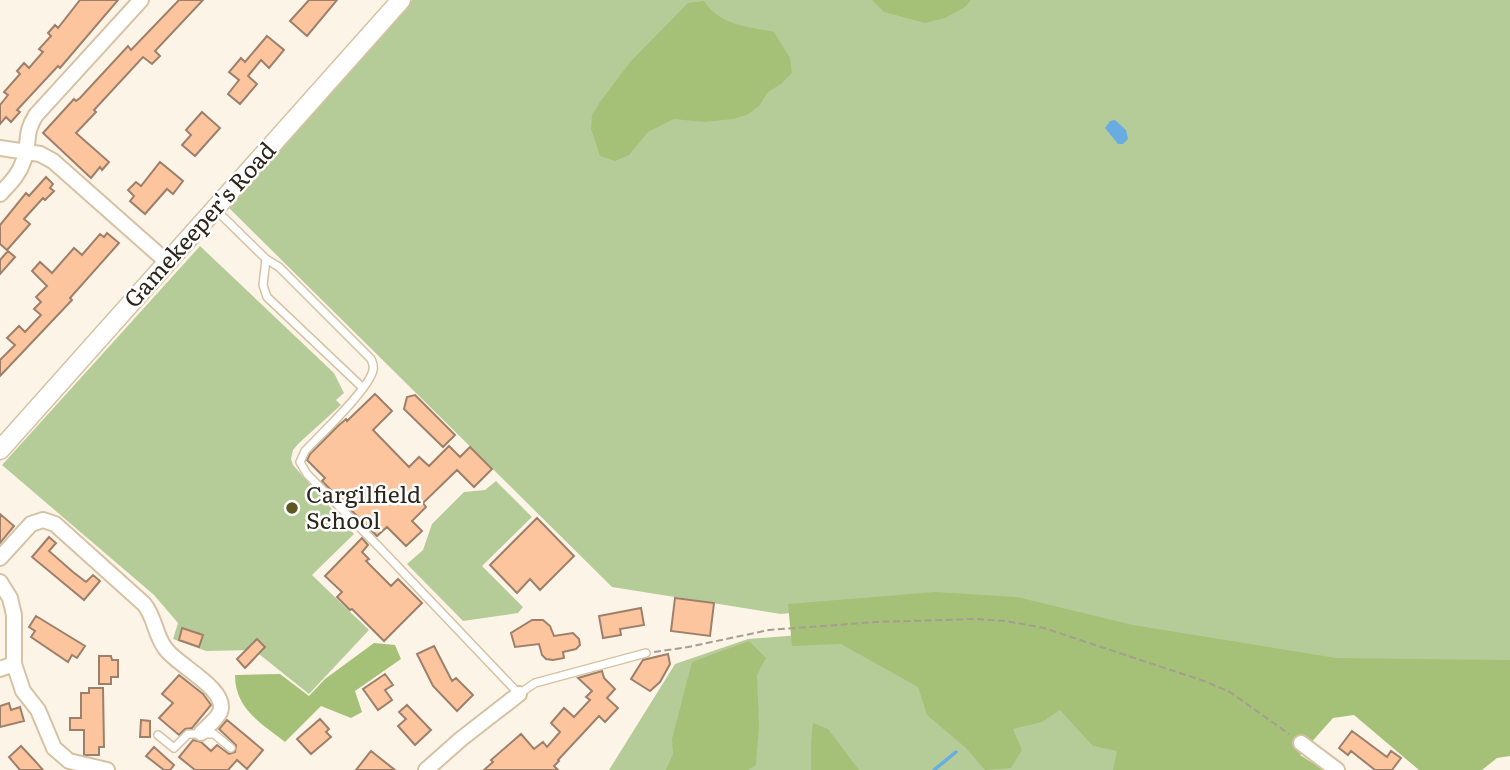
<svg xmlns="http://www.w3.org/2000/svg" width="1510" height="770" viewBox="0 0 1510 770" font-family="Literata,serif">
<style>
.green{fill:#b6cc98}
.forest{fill:#a4c177}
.water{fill:#68ace1}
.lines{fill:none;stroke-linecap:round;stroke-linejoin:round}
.stream{stroke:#68ace1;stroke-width:3.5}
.building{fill:#fdc59d;stroke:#9d806b;stroke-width:2}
.service-casing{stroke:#d6c2a3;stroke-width:10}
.minor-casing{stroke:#d6c2a3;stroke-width:18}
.tertiary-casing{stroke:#d6c2a3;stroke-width:21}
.path{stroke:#a59d91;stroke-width:2;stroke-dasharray:7 3.5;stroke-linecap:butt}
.service{stroke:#fff;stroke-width:7}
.minor{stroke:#fff;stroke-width:14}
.tertiary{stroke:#fff;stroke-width:18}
.poi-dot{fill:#5e5723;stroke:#fff;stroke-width:2.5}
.labels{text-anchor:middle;stroke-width:5;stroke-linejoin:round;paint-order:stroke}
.street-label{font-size:23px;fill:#2c2519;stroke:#fff}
.poi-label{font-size:23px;fill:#2c2519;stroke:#fff;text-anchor:start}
</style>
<rect width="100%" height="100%" fill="#fdf4e8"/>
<path class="green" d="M412,0H1510V666H1330L938,598L781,614L612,587L229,208Z
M200,246L334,373L344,393L336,400L341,405L298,444L293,450L291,459L293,465L354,534L312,575L369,630L309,694L254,650L206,651L173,639L178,623L154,595L2,465Z
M496,481L532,517L482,566L523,607L518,613L463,621L407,564L423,550L432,524L464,492L485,490Z
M849,631L1293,770H609L675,664L748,639Z"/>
<path class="forest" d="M872,0H971L965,7L945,18L925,23L884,12Z
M704,1C721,26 746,26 774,32L790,58L792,73L781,84L768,92L759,106L747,115L733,119L703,122L674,119L648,132L629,155L615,161L600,156L591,129L592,115L600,102L631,61L688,3Z
M935,592L1017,597L1133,625L1336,658L1510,660V756L1497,758L1482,770H1419L1354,715L1333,718L1300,755L1324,770H1113L1117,751L1093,746L1060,710L1042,722L1013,729L1022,750L1011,768L985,770L966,748L927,715L918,687L841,644L792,646L788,604Z
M749,641L766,658L757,675L759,725L756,765L748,770H666L673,754L672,739L692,662Z
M374,643L395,645L401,659L355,691L362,712L351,718L321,706L285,742C261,723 235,709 235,675L280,674L309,696L325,679Z
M813,723L828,729L859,770H811V742Z"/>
<path class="water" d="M1115,120L1126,130L1128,139L1123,144H1118L1105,128L1110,121Z"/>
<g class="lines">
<path class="stream" d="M934,770L956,752"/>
</g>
<path class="building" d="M80,0H118L71,55L60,68L58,66L17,110L20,112L11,122L6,117L0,124V105L8,95L4,92L20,74L17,71L24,63L29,68L43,52L39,49L51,36L48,33L55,25L58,28Z
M179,0H203L155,51L160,56L152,64L143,57L94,110L96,112L76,133L109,162L102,170L100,167L91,178L43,133L74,99L76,101L80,98L128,46L131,50Z
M309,0H337L307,36L290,21Z
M267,36L284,50L269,68L261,60L248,76L257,84L240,104L228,94L239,80L229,72L241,58L245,62Z
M202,112L220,128L195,156L182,145L191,135L186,130Z
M160,162L183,181L173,194L167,189L145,214L130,201L134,196L128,190L136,182L141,186Z
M46,177L53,184L50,188L54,191L45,200L43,198L24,219L30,224L7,250L0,244V225L26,193L29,196Z
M107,233L119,243L70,298L72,300L0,376V360L15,345L7,338L19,326L25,332L41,315L34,309L41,302L36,297L47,286L32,271L40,262L52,273L74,248L82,255L100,234L104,237Z
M8,251L15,257L0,274V260Z
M375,394L392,411L373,430L409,467L419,457L429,466L449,446L460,457L470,447L492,469L474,487L457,470L423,503L426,507L412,521L422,531L406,546L387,527L377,536L322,481L325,478L307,460L310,454L338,426L346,419L347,421Z
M415,395L455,435L443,447L404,409L407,397Z
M0,514L14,526L0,543Z
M537,518L574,556L540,590L530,579L517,593L490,565Z
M49,537L56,543L49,551L73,572L86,582L93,575L100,581L84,600L32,557Z
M362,538L368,545L362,552L369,559L366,561L391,586L398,579L422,603L384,641L352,609L350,610L337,597L342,592L325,576Z
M675,598L714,603L710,636L671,631Z
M641,608L644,625L620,629L621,635L603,638L599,616Z
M36,616L85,646L77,658L72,655L68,662L31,637L35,631L29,627Z
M532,620H543L550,626L554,636L573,633L579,639L580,645L576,649L563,652L564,658L553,660L546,659L542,655L539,644L515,647L511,633Z
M182,628L203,635L199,647L179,640Z
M257,639L265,647L245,668L237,659Z
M434,646L452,681L456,678L473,695L457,711L433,686L417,654Z
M668,654L670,664L660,682L650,691L631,679L643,660Z
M99,656H111L112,660H118V677H111V684H99Z
M602,671L604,678L615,689L607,698L618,708L605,722L599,716L558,760L559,761L554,766L558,770H484L493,762L491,760L521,734L534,749L543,742L547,747L560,732L551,723L564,708L574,717L590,700L586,697L592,691L578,678Z
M385,674L393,685L385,690L392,700L378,710L363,689Z
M179,675L203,694L211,705L192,728L185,729L179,735L159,718L173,703L162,694Z
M89,688H103L104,747H99V755H84V730H70V718H81V693H89Z
M9,703L11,710L20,707L24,721L0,727V706Z
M407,705L431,730L415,745L398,726L406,719L399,712Z
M320,719L329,729L326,732L331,737L311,754L297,739Z
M141,720L150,721V737H140Z
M227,720L263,750L247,769L237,760L228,770H195L179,757L193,740L201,742L211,751L217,745L229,754L235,752L236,745L219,729Z
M1352,731L1387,757L1391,751L1401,758L1392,770H1375L1351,751L1348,755L1339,748Z
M21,746L35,761L43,770H20L9,757Z
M154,747L174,765L170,770H164L146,756Z
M371,751L395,770H356Z"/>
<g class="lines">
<defs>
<path id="service" d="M215,209L266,259L279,267L371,359C373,364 374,365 373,370C370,388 319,436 305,451L300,462L307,474L381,549L519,694L535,683L646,653
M266,259L263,285L267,297L363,388
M158,735L174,748L188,734H214L231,748"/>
<path id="minor" d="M0,148L40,154L53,161L167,262
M0,194C9,184 19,175 23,162C31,143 23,135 36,115L141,0
M0,558L31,524L43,520L55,524L144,604C155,617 155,635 165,648C176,665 229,689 220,712C217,719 207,727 201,733
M0,582L10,598L14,615V664L23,691L38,710L54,748L69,761L107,770
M0,669L14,664
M1301,743L1337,770
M426,770L461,739L519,694"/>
<path id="tertiary" d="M0,450L401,0"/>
</defs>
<use href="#service" class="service-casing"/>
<use href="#minor" class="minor-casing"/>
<use href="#tertiary" class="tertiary-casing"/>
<path class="path" d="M654,652L688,647L769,630L876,622L977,619L1006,621L1044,628L1204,681L1230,692L1289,734"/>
<use href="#service" class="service"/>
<use href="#minor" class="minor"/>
<use href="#tertiary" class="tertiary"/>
</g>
<circle class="poi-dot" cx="292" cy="508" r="7"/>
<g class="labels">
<g class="street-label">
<text transform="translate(200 225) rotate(-48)" y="8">Gamekeeper's Road</text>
</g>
<g class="poi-label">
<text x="306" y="503">Cargilfield<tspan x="306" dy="26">School</tspan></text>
</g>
</g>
</svg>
